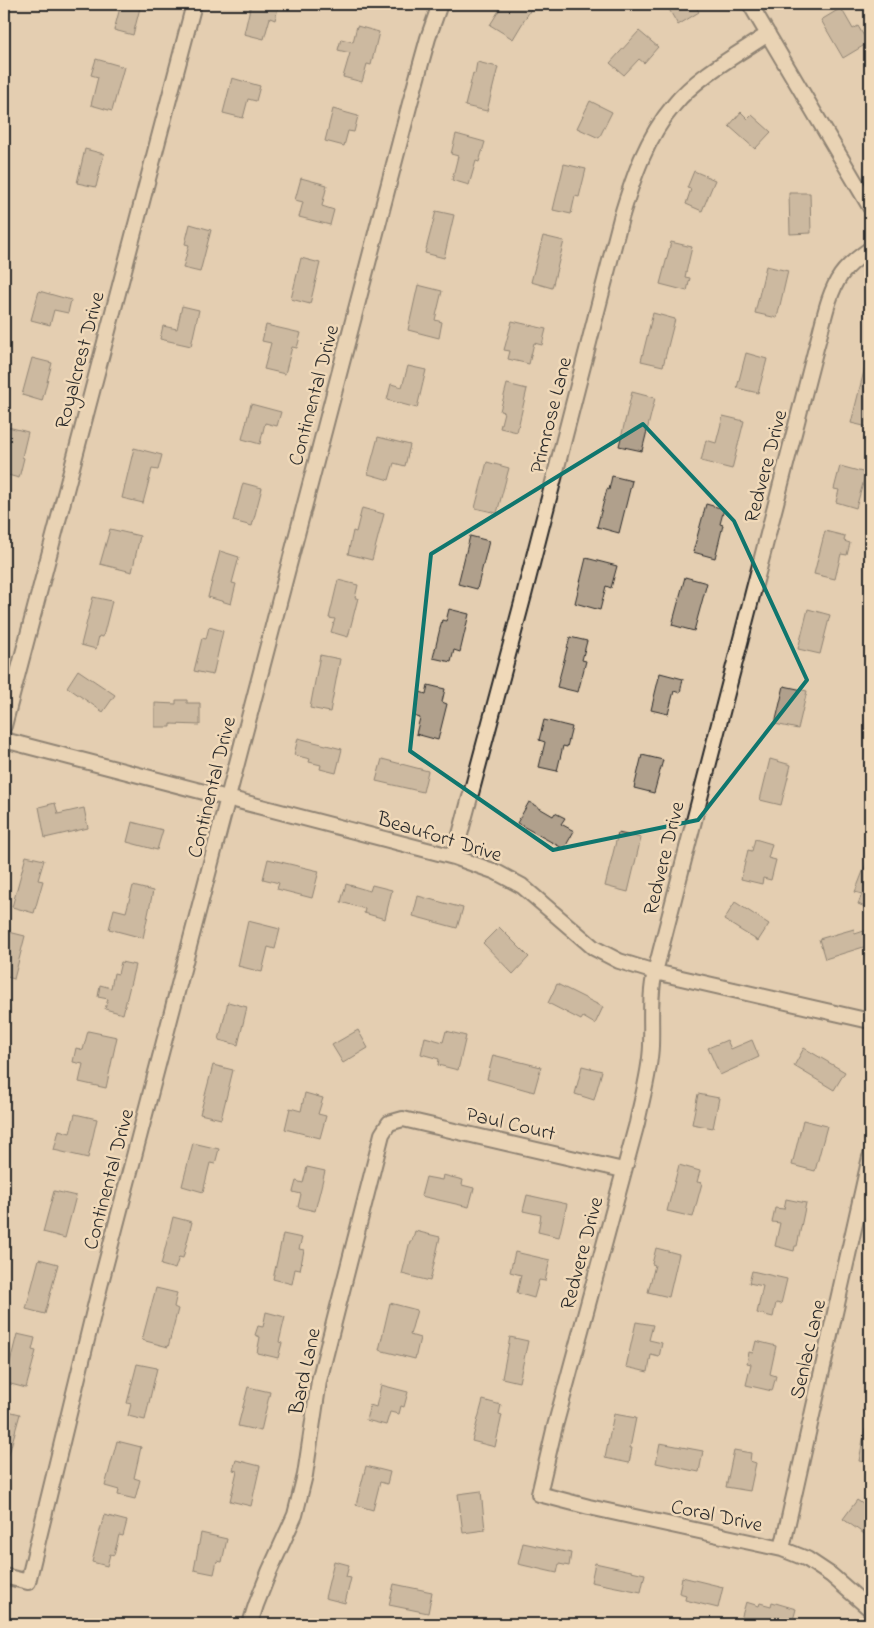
<svg xmlns="http://www.w3.org/2000/svg" width="874" height="1628" viewBox="0 0 874 1628" font-family="'Indie Flower',sans-serif">
<style>
.building{fill:#b0a08c;stroke:#2b2b2b}
.lines{fill:none;stroke-linecap:round;stroke-linejoin:round}
.minor-casing{stroke:#2b2b2b;stroke-width:18}
.minor{stroke:#f0d9b9;stroke-width:14}
.marked{fill:none;stroke:#0f766e;stroke-width:4;stroke-linejoin:round}
.labels{text-anchor:middle;stroke-width:5;stroke-linejoin:round;paint-order:stroke}
.street-label{font-size:21px;fill:#2b2b2b;stroke:#f0d9b9}
</style>
<rect width="100%" height="100%" fill="#e4ceb1"/>
<filter id="ink" filterUnits="userSpaceOnUse"><feTurbulence type="fractalNoise" baseFrequency=".02" numOctaves="2"/><feDisplacementMap in="SourceGraphic" scale="10" xChannelSelector="R" yChannelSelector="G"/><feConvolveMatrix kernelMatrix="1 2 1 2 8 2 1 2 1" color-interpolation-filters="sRGB"/></filter>
<g filter="url(#ink)">
<path class="building" d="M121,4H141L133,35L114,30Z
M251,4H260L278,8L275,20L270,18L264,39L244,34Z
M503,4H534L513,39L490,25Z
M666,4H694L699,12L678,25Z
M841,8L853,29L858,26L868,43L843,58L821,20Z
M357,26L379,32L371,65L367,64L362,82L343,77L350,53L338,50L341,39L353,42Z
M639,31L658,47L644,63L639,59L624,75L610,63Z
M96,59L124,67L112,111L91,105L98,77L91,75Z
M477,62L498,67L487,111L465,106L473,73L475,74Z
M232,78L260,86L256,101L248,99L243,118L223,113Z
M590,101L612,112L599,138L577,128Z
M333,109L358,116L354,132L348,131L344,146L325,141Z
M741,112L748,119L752,115L771,132L755,149L729,126Z
M456,134L485,142L479,162L476,161L469,185L452,180L458,156L451,154Z
M85,149L104,154L96,187L77,183Z
M564,164L586,169L579,197L575,196L571,214L553,210Z
M694,171L715,180L702,211L686,204L691,189L687,188Z
M301,178L327,185L322,206L334,210L330,225L299,217L303,202L295,200Z
M789,193H810L811,233L790,234Z
M436,211L454,215L444,258L425,253Z
M190,224L211,230L200,272L183,268L189,245L185,244Z
M543,236L564,241L552,288L531,282Z
M671,242L692,247L685,277L690,278L687,291L660,284Z
M301,258L320,263L310,304L291,299Z
M766,266L788,271L777,318L755,313Z
M418,285L442,291L435,320L442,322L439,338L408,330Z
M39,291L71,300L68,313L54,310L50,325L31,320Z
M182,306L199,310L191,346L160,339L163,326L177,329Z
M653,313L675,319L663,366L641,361Z
M512,321L546,329L542,345L534,343L529,364L508,359L510,351L504,350Z
M266,325L301,333L297,348L292,347L285,374L264,369L271,343L262,341Z
M746,353L767,359L758,393L737,388Z
M32,358L52,363L42,401L22,395Z
M866,363L870,364V419L868,427L851,423Z
M408,366L426,370L417,408L387,400L391,384L402,387Z
M507,384L527,389L517,432L500,428L504,412L500,411Z
M632,392L655,398L642,451L619,446Z
M251,404L281,412L277,426L265,423L260,444L242,439Z
M723,416L744,421L732,469L701,461L706,440L716,443Z
M4,426L28,432L22,457L24,458L19,478L4,474Z
M378,437L410,445L405,466L394,463L389,480L368,474Z
M134,448L162,455L158,470L152,469L143,503L122,498Z
M487,462L509,468L497,513L475,508Z
M840,466L866,473L856,508L836,502L839,490L834,489Z
M612,476L632,481L619,533L597,527L607,489L609,490Z
M243,483L262,488L252,526L233,521Z
M706,504L724,509L720,524L723,525L715,558L693,552Z
M362,508L384,514L372,560L348,554L353,531L356,532Z
M110,529L140,536L132,572L100,564Z
M825,531L845,536L844,541L850,543L847,555L841,554L835,579L814,574Z
M470,536L489,541L477,589L458,584Z
M220,551L239,557L232,583L236,584L231,604L208,597Z
M586,558L617,566L611,588L606,586L600,610L575,603Z
M685,577L707,583L694,631L672,625Z
M338,580L358,585L355,598H358L348,637L331,632L335,619L329,618Z
M93,597L112,601L103,637L99,636L96,649L81,645Z
M449,609L469,614L460,652L454,650L451,662L433,658L442,620L446,621Z
M808,609L830,615L820,654L798,649Z
M209,627L223,631L213,675L194,671L202,638L206,639Z
M570,637L587,641L582,660L586,661L578,692L557,687Z
M320,655L340,659L330,712L310,708Z
M78,670L115,695L103,712L67,687Z
M660,673L683,679L680,693L674,691L668,714L651,710Z
M428,685L445,689L442,702L447,704L438,740L416,734L420,718L414,716L420,692L426,694Z
M784,686L807,691L798,729L775,724Z
M176,700H187V703H200V725L171,724V727H155V703L176,704Z
M544,720L572,727L567,747L563,746L557,771L539,767L545,742L539,740Z
M298,738L342,749L336,773L320,769L321,765L309,762L310,759L294,755Z
M642,755L663,760L654,793L634,788Z
M382,759L428,771L423,792L376,781Z
M770,759L791,765L781,805L760,800Z
M529,802L553,816L555,813L565,818L561,824L574,831L564,849L517,823Z
M55,803L58,814L84,808L88,828L45,838L39,807Z
M132,822L163,830L157,850L127,842Z
M618,833L641,838L628,892L605,886Z
M755,839L772,844L768,858L776,860L771,880L763,878L762,884L741,879L748,850L752,851Z
M26,856L44,860L38,880L43,881L34,913L12,907Z
M869,856H870V909L858,904L862,894L855,892Z
M268,859L319,871L312,898L277,889L279,883L263,879Z
M346,884L370,891L372,885L392,890L385,919L364,913L365,909L341,902Z
M133,886L153,891L143,938L109,929L114,909L126,912Z
M418,896L463,908L457,928L413,916Z
M735,902L769,924L758,941L724,920Z
M248,921L280,929L275,949L268,947L262,972L238,966Z
M499,927L529,957L513,974L483,943Z
M854,929L855,934L867,930L870,945L825,959L819,939Z
M5,931L25,936L14,979L4,976V937Z
M121,962L135,965L123,1014L105,1009L108,999L98,997L100,985L111,988L114,973L118,974Z
M557,984L603,1007L595,1024L583,1017L581,1020L548,1003Z
M228,1002L247,1007L238,1045L219,1040Z
M358,1030L368,1048L343,1063L332,1045Z
M88,1031L117,1037L106,1088L79,1082L83,1064L73,1062L76,1048L83,1050Z
M446,1031L466,1036L458,1070L438,1065L439,1059L421,1054L425,1037L443,1042Z
M727,1040L731,1049L752,1040L759,1057L720,1075L708,1048Z
M804,1048L845,1072L834,1090L794,1066Z
M493,1055L541,1067L534,1092L487,1079Z
M213,1065L233,1070L221,1119L200,1114Z
M582,1066L602,1071L594,1100L575,1094Z
M305,1093L323,1098L318,1114L326,1116L320,1138L285,1129L290,1108L301,1111Z
M698,1094L719,1098L713,1128L692,1124Z
M75,1114L97,1119L88,1158L54,1150L59,1130L70,1133Z
M803,1120L827,1126L815,1171L792,1165Z
M193,1143L219,1149L215,1164L210,1163L203,1192L182,1186Z
M679,1165L700,1171L697,1182L702,1183L693,1217L667,1211Z
M307,1167L325,1171L315,1211L298,1207L301,1194L293,1192L296,1181L303,1183Z
M443,1175L463,1180L462,1185L474,1188L469,1207L421,1196L426,1177L442,1180Z
M54,1191L76,1196L65,1238L43,1232Z
M527,1195L567,1204L559,1237L538,1232L541,1215L523,1211Z
M786,1199L806,1203L797,1246H795L794,1251L775,1246L780,1223L772,1222L775,1208L784,1209Z
M173,1217L192,1222L183,1258L179,1257L175,1269L161,1265Z
M415,1231L440,1237L430,1281L402,1274L410,1241H412Z
M283,1234L302,1238L299,1249L304,1250L300,1270L295,1269L292,1284L273,1279Z
M656,1248L679,1254L669,1297L648,1292L655,1265L652,1264Z
M515,1252L550,1260L545,1281L539,1280L534,1298L517,1293L521,1275L510,1272Z
M39,1259L58,1264L45,1314L26,1309Z
M752,1271L787,1279L781,1304L776,1303L773,1317L757,1313L763,1286L749,1283Z
M156,1288L177,1293L174,1307L178,1309L168,1347L142,1340Z
M390,1303L417,1310L410,1335L420,1338L415,1359L379,1350Z
M266,1312L285,1317L279,1342L282,1343L278,1358L257,1353L260,1337L255,1335L258,1326L263,1327Z
M636,1322L653,1325L649,1340L662,1343L659,1357L651,1355L648,1372L626,1367Z
M17,1334L35,1338L32,1350L36,1351L26,1388L7,1383L9,1374H7Z
M510,1337L528,1341L519,1382L502,1378Z
M756,1341L776,1346L770,1374L776,1376L772,1391L746,1385L751,1364L747,1363L749,1352L753,1353Z
M137,1364L157,1368L145,1420L128,1416L131,1404L127,1403Z
M381,1385L408,1392L404,1407L401,1406L399,1414L390,1412L386,1425L366,1420L370,1405L376,1407Z
M248,1387L270,1392L261,1431L238,1426Z
M483,1400L501,1405L499,1414L502,1415L495,1447L472,1441Z
M4,1410L20,1414L7,1461H4Z
M614,1414L636,1418L630,1448H632L629,1463L605,1458Z
M865,1429L870,1430V1463L859,1461Z
M117,1441L141,1447L134,1478L140,1480L135,1499L118,1495L119,1490L105,1486Z
M660,1443L703,1451L699,1472L656,1463Z
M734,1450L751,1453L750,1461L756,1463L750,1491L726,1487Z
M236,1460L260,1466L251,1506L230,1501L237,1471L233,1470Z
M366,1466L390,1472L387,1484L380,1482L373,1510L356,1505Z
M481,1491L485,1530L463,1533L458,1494Z
M857,1500L870,1509V1538L843,1519Z
M104,1515L127,1521L123,1536L119,1535L114,1555L110,1554L107,1566L92,1562Z
M201,1533L227,1539L222,1562L217,1561L214,1574L194,1570Z
M523,1543L571,1553L569,1566L559,1564L557,1573L518,1564Z
M334,1561L349,1565L346,1577L351,1578L345,1603L325,1598Z
M595,1563L645,1574L641,1592L591,1582Z
M682,1577L723,1587L718,1608L685,1600L686,1595L679,1593Z
M394,1584L432,1592L428,1613L389,1605Z
M746,1602L759,1606L760,1603L771,1606L772,1602L796,1609L792,1624H758L741,1619Z"/>
<g class="lines">
<defs>
<path id="minor" d="M750,4L870,207
M870,249C860,256 849,264 841,275C827,295 823,325 816,348L655,972C649,996 652,1021 651,1046C650,1072 642,1098 637,1123L554,1430L539,1494L589,1507L782,1549L807,1559L831,1575L870,1609
M4,726L194,4
M4,740L454,857L496,872L522,886L594,948L619,961L655,972L870,1021
M454,857L524,595L621,218C633,178 646,138 674,105C696,77 738,54 768,34
M782,1549L870,1157
M4,1576L28,1582L100,1286L410,103L428,38L440,4
M250,1624L256,1605L269,1572L295,1515L305,1475L319,1381L382,1134L389,1123L403,1119L623,1170"/>
</defs>
<use href="#minor" class="minor-casing"/>
<use href="#minor" class="minor"/>
</g>
</g>
<path d="M0 0H874V1628H0ZM643,424L734,521L807,680L698,820L553,850L410,751L431,554Z" fill="#e4ceb1" fill-opacity=".55" fill-rule="evenodd"/>
<path class="marked" d="M643,424L734,521L807,680L698,820L553,850L410,751L431,554Z"/>
<g class="labels">
<g class="street-label">
<text transform="translate(79 360) rotate(-75)" y="7">Royalcrest Drive</text>
<text transform="translate(313 395) rotate(-75)" y="7">Continental Drive</text>
<text transform="translate(550 415) rotate(-76)" y="7">Primrose Lane</text>
<text transform="translate(765 466) rotate(-75)" y="7">Redvere Drive</text>
<text transform="translate(211 787) rotate(-76)" y="7">Continental Drive</text>
<text transform="translate(440 836) rotate(17)" y="7">Beaufort Drive</text>
<text transform="translate(663 858) rotate(-76)" y="7">Redvere Drive</text>
<text transform="translate(511 1123) rotate(13)" y="7">Paul Court</text>
<text transform="translate(108 1179) rotate(-75)" y="7">Continental Drive</text>
<text transform="translate(581 1253) rotate(-75)" y="7">Redvere Drive</text>
<text transform="translate(807 1349) rotate(-77)" y="7">Senlac Lane</text>
<text transform="translate(304 1371) rotate(-78)" y="7">Bard Lane</text>
<text transform="translate(717 1515) rotate(12)" y="7">Coral Drive</text>
</g>
</g>
<rect width="874" height="1628" fill="none" stroke="#f0d9b9" stroke-width="20"/>
<rect x="10" y="10" width="854" height="1608" fill="none" stroke="#2b2b2b" stroke-width="2" filter="url(#ink)"/>
</svg>
